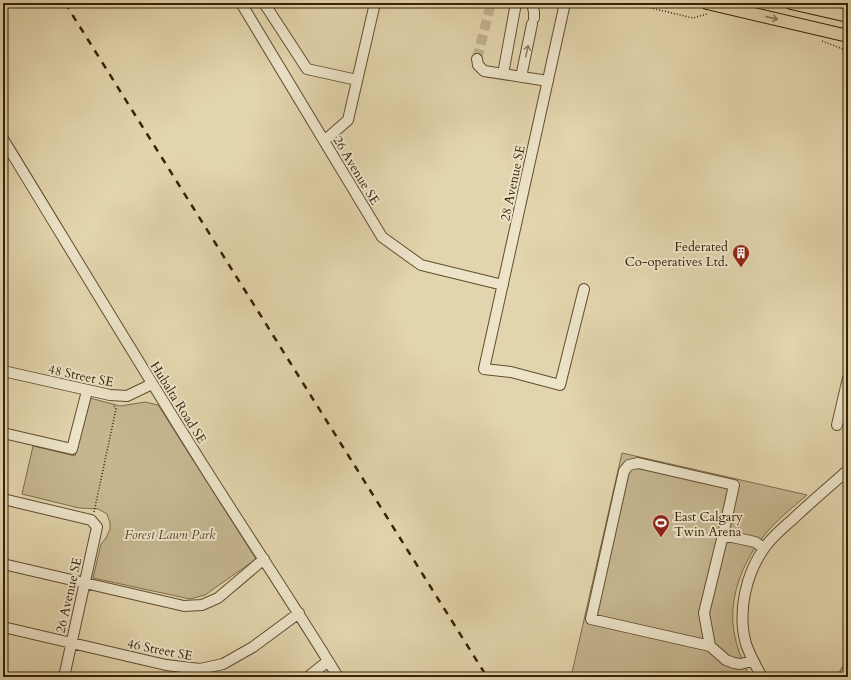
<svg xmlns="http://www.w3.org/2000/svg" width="851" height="680" viewBox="0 0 851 680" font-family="Cardo,serif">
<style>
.green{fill:#c5b690;stroke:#7e6c4a}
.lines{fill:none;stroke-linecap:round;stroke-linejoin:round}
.minor-tunnel{stroke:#c0b08b;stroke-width:10;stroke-dasharray:10 5;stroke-linecap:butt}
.minor-casing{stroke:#614e2f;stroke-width:12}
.major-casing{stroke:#362205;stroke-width:14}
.path{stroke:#362205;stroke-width:1.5;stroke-dasharray:1 2;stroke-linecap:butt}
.minor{stroke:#ece3c9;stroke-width:10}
.major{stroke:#e2d4ac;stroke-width:12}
.rail{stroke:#362205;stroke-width:2.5;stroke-dasharray:7 7;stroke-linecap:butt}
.oneway{stroke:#8c7b58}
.oneway2{stroke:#918267}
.labels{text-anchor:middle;stroke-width:4;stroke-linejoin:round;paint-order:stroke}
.street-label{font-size:13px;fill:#362205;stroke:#ece3c9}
.poi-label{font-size:13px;fill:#362205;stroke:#ece3c9;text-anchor:end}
.park-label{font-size:13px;font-style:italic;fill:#5a4728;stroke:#ece3c9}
</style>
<rect width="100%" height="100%" fill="#e2d4ac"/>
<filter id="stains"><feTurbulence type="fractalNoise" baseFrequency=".005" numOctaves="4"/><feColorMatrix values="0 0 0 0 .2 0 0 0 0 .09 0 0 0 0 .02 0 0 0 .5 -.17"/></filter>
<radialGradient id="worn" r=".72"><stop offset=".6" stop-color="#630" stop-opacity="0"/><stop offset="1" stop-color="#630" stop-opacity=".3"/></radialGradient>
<path class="green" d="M90,398L120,406L145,402L158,405L256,559L205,595L190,599L93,578L101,544L106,538L110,529V523L107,514L98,509L79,508L22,494L33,446L75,456Z
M622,453L807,495C792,508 775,521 763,537C741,564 727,602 735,637C738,651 744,664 750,677H571Z"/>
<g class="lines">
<path class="minor-tunnel" d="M477,59L491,3"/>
<defs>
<path id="minor" d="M241,3L382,237L421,265L503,285
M264,3L307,69L357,80
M532,3L534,12V18
M565,3L484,369L511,372L560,385L584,289
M3,5L5,3
M477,59L478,65L484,71L548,81
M503,74L516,3
M521,77L532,24
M3,139C71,250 138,362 208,473C251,541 296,608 338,677
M324,141L348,120L375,3
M3,371L110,395L127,396L152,384
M837,425L848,378
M3,433L72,449L87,391
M3,499L91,520L97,527L64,677
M723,535L755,542L764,548
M3,564L184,606L202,605L218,598L264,559
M3,627L166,665L200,669L223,664L253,647L299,613
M710,646L591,619L624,471L629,465L638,463L734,485L723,535L704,613L710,646L726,660L734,663L740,664L753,661
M308,677L328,661
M762,677C756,666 750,656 746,644C737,612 746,573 765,547C773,536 783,528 793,519C811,502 830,486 848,470
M843,677L848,669"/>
<path id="major" d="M707,3L848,36
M791,3L848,16"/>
</defs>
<use href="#minor" class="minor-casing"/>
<use href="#major" class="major-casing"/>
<path class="path" d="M630,3L693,18L707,14
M822,41L848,51
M94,512L116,409L113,404"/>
<use href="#minor" class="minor"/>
<use href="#major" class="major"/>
<path class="rail" d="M65,3L487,677"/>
</g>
<defs><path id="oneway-shaft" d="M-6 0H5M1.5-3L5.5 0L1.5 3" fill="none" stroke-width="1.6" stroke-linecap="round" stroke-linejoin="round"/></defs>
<use class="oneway" href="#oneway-shaft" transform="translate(772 18) rotate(13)"/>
<use class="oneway2" href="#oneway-shaft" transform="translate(527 51) rotate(-78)"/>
<defs>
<symbol id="building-pin" viewBox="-11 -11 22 30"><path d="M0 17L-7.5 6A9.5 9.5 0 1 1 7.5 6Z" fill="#8f2418" stroke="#ece3c9"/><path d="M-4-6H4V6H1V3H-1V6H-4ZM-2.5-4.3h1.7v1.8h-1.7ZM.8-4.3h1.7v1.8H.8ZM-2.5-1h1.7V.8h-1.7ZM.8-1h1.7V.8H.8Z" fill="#fff"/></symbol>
<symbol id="stadium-pin" viewBox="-11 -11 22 30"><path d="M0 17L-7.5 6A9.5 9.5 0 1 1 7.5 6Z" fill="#8f2418" stroke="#ece3c9"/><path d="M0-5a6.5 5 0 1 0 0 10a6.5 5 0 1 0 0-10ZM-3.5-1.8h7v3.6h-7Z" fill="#fff"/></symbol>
</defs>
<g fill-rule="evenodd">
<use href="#building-pin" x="731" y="243" width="20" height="27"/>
<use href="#stadium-pin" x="651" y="513" width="20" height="27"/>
</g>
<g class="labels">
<g class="street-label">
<text transform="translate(357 170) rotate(59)" y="5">26 Avenue SE</text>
<text transform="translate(512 183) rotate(-78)" y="5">28 Avenue SE</text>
<text transform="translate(81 375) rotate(12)" y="5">48 Street SE</text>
<text transform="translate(179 402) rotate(58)" y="5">Hubalta Road SE</text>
<text transform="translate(68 595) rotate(-77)" y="5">26 Avenue SE</text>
<text transform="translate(160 649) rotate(11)" y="5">46 Street SE</text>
</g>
<g class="poi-label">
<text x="728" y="251">Federated<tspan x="728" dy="15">Co-operatives Ltd.</tspan></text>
<text x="674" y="521" text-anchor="start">East Calgary<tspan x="674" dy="15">Twin Arena</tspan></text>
</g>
<g class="park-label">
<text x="170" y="539">Forest Lawn Park</text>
</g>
</g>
<rect width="851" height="680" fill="none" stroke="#e2d4ac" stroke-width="16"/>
<rect x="4" y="4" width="843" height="672" fill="none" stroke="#362205" stroke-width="2"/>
<rect x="8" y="8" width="835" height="664" fill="none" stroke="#362205"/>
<rect width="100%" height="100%" filter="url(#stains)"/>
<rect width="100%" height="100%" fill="url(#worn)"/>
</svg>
